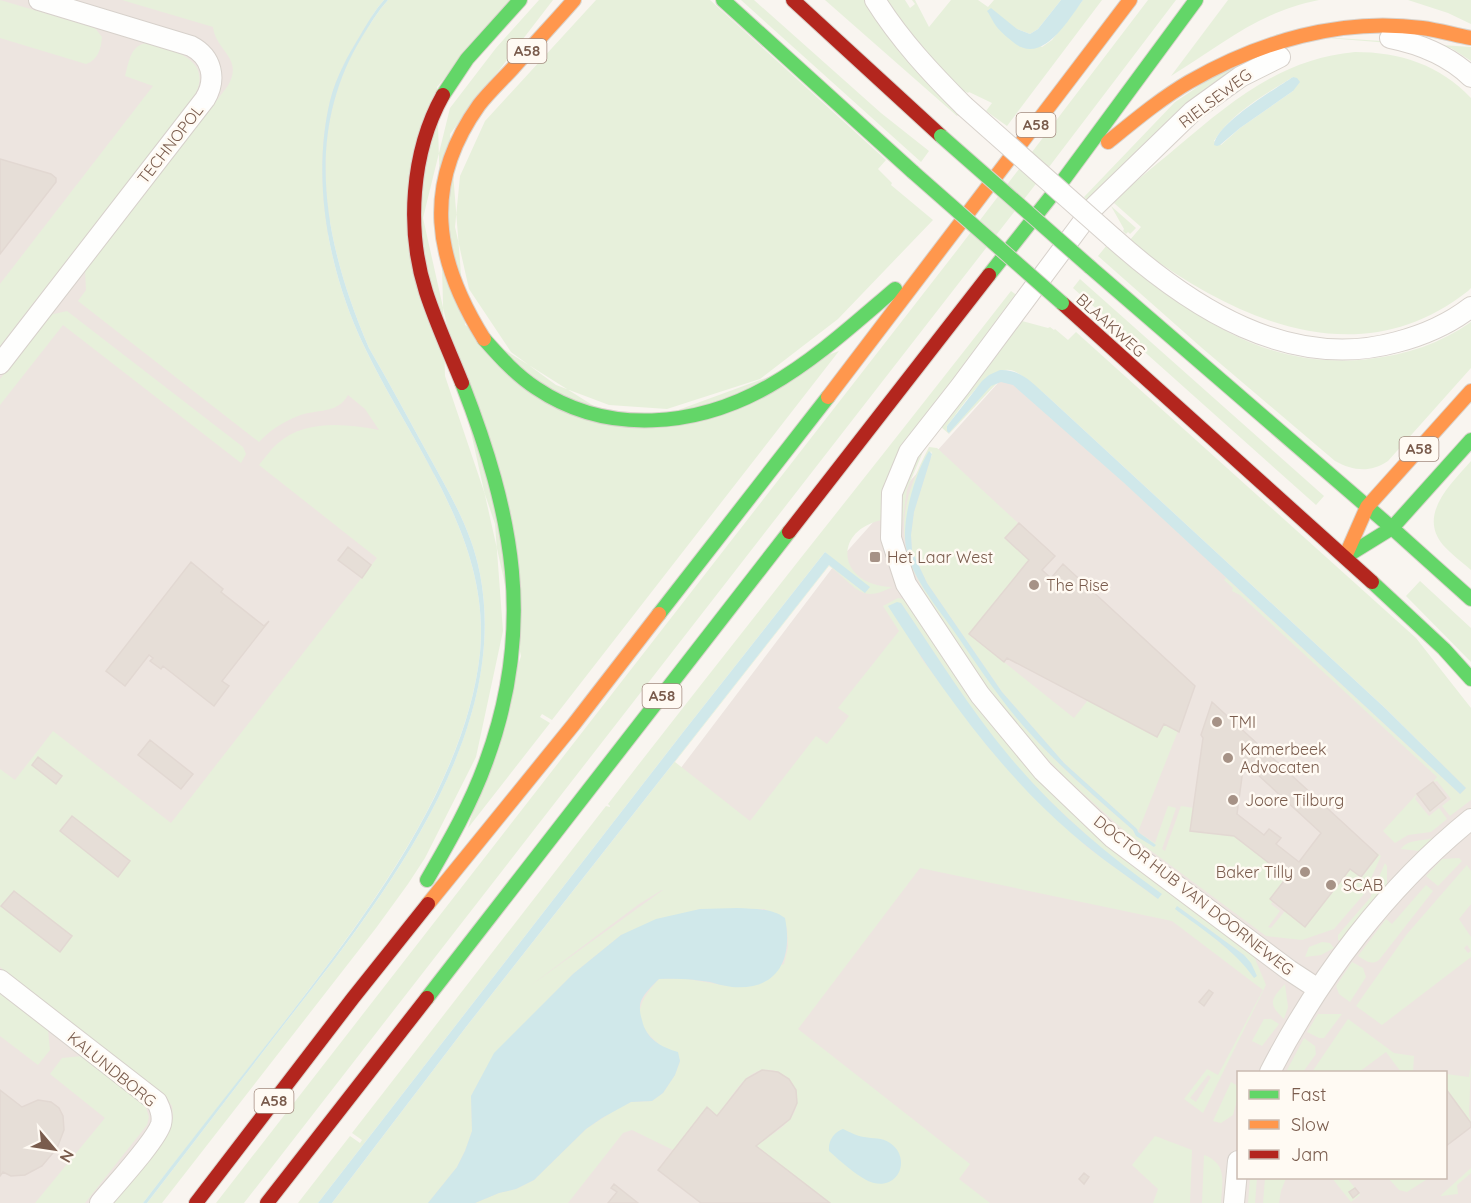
<svg xmlns="http://www.w3.org/2000/svg" width="1471" height="1203" viewBox="0 0 1471 1203" font-family="Quicksand,sans-serif">
<style>
.industrial{fill:#ede5e0;fill-rule:evenodd}
.green{fill:#e7f0db;fill-rule:evenodd}
.water{fill:#d0e8ea}
.building{fill:#e6ded7;stroke:#e2d8d2;stroke-width:1.5;fill-rule:evenodd}
.lines{fill:none;stroke-linecap:round;stroke-linejoin:round}
.street-casing{stroke:#d7d1cb;stroke-width:22}
.fast-casing{stroke:#d9d2cb;stroke-width:16}
.slow-casing{stroke:#d9d2cb;stroke-width:16}
.jam-casing{stroke:#d9d2cb;stroke-width:16}
.street{stroke:#fefefd;stroke-width:20}
.fast{stroke:#63d668;stroke-width:14}
.slow{stroke:#ff974d;stroke-width:14}
.jam{stroke:#b3261e;stroke-width:14}
.street-bridge-casing{stroke:#d7d1cb;stroke-width:22;stroke-linecap:butt}
.fast-bridge-casing{stroke:#d9d2cb;stroke-width:16;stroke-linecap:butt}
.street-bridge{stroke:#fefefd;stroke-width:20}
.fast-bridge{stroke:#63d668;stroke-width:14}
.poi-dot{fill:#a69286;stroke:#fffaf3;stroke-width:2}
.labels{text-anchor:middle;stroke-width:5;stroke-linejoin:round;paint-order:stroke}
.shield{fill:#fffaf3;stroke:#a28b7f;stroke-width:1.5}
.shield-label{font-size:15px;font-weight:bold;fill:#7a5c4d}
.street-label{font-size:16px;fill:#7a5c4d;stroke:#fffaf3}
.poi-label{font-size:16px;fill:#7a5c4d;stroke:#fffaf3;text-anchor:start}
</style>
<rect width="100%" height="100%" fill="#f9f5f0"/>
<path class="industrial" d="M0,0H375L318,283L434,473L185,1109L110,1203H0Z
M1006,374L1471,789V1203H346L490,1020L833,567ZM1238,1072H1446V1178H1238Z"/>
<path class="green" d="M0,0L95,28L102,37C101,49 98,60 86,64L0,38Z
M122,0H384C375,10 368,22 361,34C348,55 336,77 330,101C311,181 329,273 364,346C411,445 491,537 480,653C466,784 364,918 285,1021C238,1082 190,1142 143,1203H111L170,1128L173,1117L172,1106L162,1093L0,967V769L15,780L53,731L171,823L377,558L259,465C265,458 270,450 277,444C305,419 346,424 379,430L365,409L348,395C338,414 316,409 298,416C283,422 270,430 259,442L78,301L86,290L85,270L227,87C245,58 216,52 213,27Z
M388,0H510L437,87L445,376L495,524L503,631L476,757L425,858L408,884L376,928L162,1203H147C191,1146 235,1088 279,1031C375,909 512,739 480,574C472,531 450,494 429,456C409,420 390,384 369,348C326,248 301,136 362,37C370,24 378,11 388,0Z
M539,0H553L450,134L465,325L629,428L839,351L552,720L542,714L540,717L550,723L468,828L521,656L423,218L450,108L496,48Z
M596,0H710L886,160L878,169L892,183L891,185L933,220L838,319L760,379L667,409L609,405L556,385L511,352L469,289L455,227L460,176L485,121Z
M741,0H754L881,113L929,151L921,162Z
M825,0H867L959,113L957,116Z
M884,0H905L910,8L915,4L912,0H915L929,27L951,0H978L988,7L994,0H1061L1038,29L1030,34L1017,29L989,9L1042,47L1052,40L1083,0H1102L1007,126L986,111L992,103L969,92L968,93L964,91L961,93L936,66Z
M1148,0H1176L1049,167L244,1203H216L958,249Z
M1228,0H1319C1258,12 1222,45 1171,76Z
M1408,0H1471V24L1448,13Z
M1277,34L1471,47V61L1451,48L1303,36L1090,203L1084,197L1175,102Z
M146,43C174,49 216,61 193,98L0,346V284L153,86L125,76C129,62 130,46 146,43Z
M1355,52C1400,52 1440,65 1471,98V288L1468,291C1355,380 1228,316 1129,241L1141,227L1114,203C1133,182 1155,166 1176,148C1231,102 1280,59 1355,52ZM1293,77V91L1240,128L1221,145L1214,141C1231,113 1266,94 1293,77Z
M1111,206L1136,228L1130,234L1128,232L1126,234L1123,231L1124,229Z
M1107,245C1186,311 1259,371 1369,359C1406,355 1441,343 1471,322V368L1388,461C1370,473 1353,471 1335,461L1202,348L1098,256Z
M1080,279L1324,496L1316,505L1073,288Z
M1011,291L1018,296L946,390L882,520C831,531 838,586 892,587C859,605 855,584 829,566L675,762L750,821L816,736L827,744L849,716L838,708L899,631L883,606L898,598L904,599L974,702L1028,769L1086,827L1123,859L1253,954L1266,985L1203,1113L1184,1099L1207,1069L1218,1075L1263,990L1172,921L920,868L798,1029L970,1164L959,1179L990,1203H830L756,1146C769,1136 787,1127 794,1113C807,1087 778,1060 754,1073C739,1081 728,1103 717,1116L706,1108L673,1150L632,1130L623,1133L568,1203H475L499,1193L516,1189L534,1180L586,1129L618,1108L631,1102L652,1101L663,1093L675,1075L680,1061C647,1034 620,1020 659,979L682,978L728,986L784,964L788,947L787,928L765,909H700L621,935L573,974L494,1054L471,1096L472,1131L465,1151L457,1167L428,1203H332L466,1027L829,565L865,593L825,552L684,731L318,1203H298L350,1136L360,1143L362,1140L352,1133L606,806L610,807V806L608,804C741,632 877,463 1011,291ZM901,603C940,660 977,722 1024,774C1066,820 1113,856 1158,899L1087,847L1036,799L988,747L921,658ZM662,890H663L530,986L639,904ZM1177,906L1244,955L1246,965ZM1208,1075L1211,1077L1196,1102L1190,1098Z
M67,311L243,447L246,454L241,463L63,325L0,405V379L49,315Z
M1022,321L1048,328L1050,327L1054,330L1055,329L1068,340L1076,332L1416,638L1471,708V800L1450,816L1442,806L1451,799L1437,781L1433,782L1437,777L1240,595L1232,591L1233,588L1224,580L1226,578L1460,794L1466,788L1385,708L1046,395C1036,388 1027,378 1016,372C991,358 960,410 947,426L949,433L990,386L997,383L949,434L941,427Z
M925,447L907,489L902,525H899C901,497 905,467 925,447Z
M929,447L937,448L1018,523L1005,538L1029,560L970,635L1074,718L1088,700L1157,737L1164,724L1178,731L1138,832L1155,843L1168,806L1176,808L1162,849L1165,851L1181,806L1194,808L1191,830L1230,836L1231,834L1290,880L1271,904L1280,911L1268,927L1271,928L1285,911L1349,868L1362,877L1378,856L1377,853L1381,856L1364,894L1334,929L1302,940L1266,936L1127,833L1067,779L1027,738L991,694L934,612L936,610C894,548 895,513 929,447ZM931,451L932,454L914,512L911,535L912,551L927,583L1002,692L1064,763L1137,829L1138,832L1156,845L1136,836L1133,830C1085,789 1035,746 998,693C966,649 937,601 907,555C899,519 919,484 931,451Z
M1471,461V570C1462,562 1451,554 1443,545C1417,514 1452,483 1471,461Z
M1420,581L1471,628V662L1406,596Z
M1417,794L1415,799L1429,816L1439,808L1447,819L1431,832L1408,835L1395,843L1383,831Z
M1439,835L1419,851L1401,849C1409,837 1427,843 1439,835Z
M1459,858L1462,861L1438,886L1426,876L1442,859Z
M1385,863L1387,866V884L1340,941L1338,940V935L1370,898Z
M1467,865L1471,871V904L1459,919L1471,937V951L1467,945L1464,948L1468,953L1471,951V957L1382,1025L1356,1006L1407,934Z
M1426,885L1433,891L1379,960C1371,966 1365,960 1358,956L1386,919L1392,924Z
M1322,942L1330,943L1334,948L1321,955L1305,957L1309,947Z
M1352,962L1363,968L1366,977L1350,1002L1339,994L1336,986Z
M1285,984L1288,1007L1284,1019C1268,1004 1270,1000 1285,984Z
M0,994L48,1030L50,1050L38,1065L0,1036Z
M1318,1014H1342L1324,1038H1319L1307,1032Z
M1264,1019H1271L1279,1024L1262,1046L1252,1041Z
M1348,1019L1394,1053L1414,1056L1413,1072H1401L1386,1052L1359,1072H1312Z
M1304,1038L1315,1046L1316,1054L1303,1072H1286Z
M82,1056L145,1105L149,1117L147,1125L85,1203H35L105,1118L50,1074L62,1058Z
M1471,1063L1469,1114L1471,1123L1446,1089V1074L1469,1077Z
M1231,1082L1238,1086V1097L1233,1115L1221,1123L1213,1121Z
M1155,1136L1192,1150L1190,1203H1153L1158,1189L1132,1165Z
M1204,1155C1228,1164 1222,1182 1221,1203H1202Z
M1471,1168V1173L1457,1185L1458,1194L1440,1196Z
M1250,1178H1257L1255,1203H1248Z
M1265,1178H1286L1281,1191L1279,1203H1263Z
M1332,1178H1347L1355,1188L1349,1192L1354,1197L1359,1193L1360,1195L1351,1202Z
M1388,1178H1429L1407,1192L1399,1190Z"/>
<path class="water" d="M384,0H388C378,11 370,24 362,37C301,136 326,248 369,348C390,384 409,420 429,456C450,494 472,531 480,574C512,740 375,908 279,1031C235,1088 191,1146 147,1203H143C188,1144 235,1085 281,1026C361,923 466,786 480,653C491,537 411,445 364,346C329,273 311,181 330,101C336,77 348,55 361,34C368,22 375,10 384,0Z
M1061,0H1083C1069,19 1042,67 1013,42C1007,37 998,30 994,23C991,18 990,15 987,11L991,8L1017,29L1030,34L1038,29Z
M1293,77L1297,78L1300,82L1293,91L1240,128L1220,145L1217,146L1214,145C1216,124 1275,89 1293,77Z
M1000,370C1021,369 1032,383 1046,395L1385,708L1466,788L1460,794L1459,793L1123,482L1013,385L1001,382L991,386L949,433L947,431V426L982,381L989,375Z
M929,451L932,454L914,512L911,535L912,551L927,583L1002,692L1064,763L1137,829L1138,832L1156,845L1154,847L1136,836L1133,830C1096,798 1059,766 1027,730C998,698 975,661 951,627C934,603 911,576 906,547C901,521 915,473 929,451Z
M825,552L870,587L865,593L829,565L466,1027L332,1203H318L684,731Z
M897,602L901,603C936,654 969,708 1009,756C1054,810 1106,854 1162,894L1158,899C1129,877 1098,857 1071,833C998,770 939,686 888,606Z
M1177,906L1244,955L1251,963L1257,976L1254,978C1234,949 1203,930 1175,909Z
M737,908C754,909 771,908 785,918C793,958 779,991 732,987C725,986 717,984 710,982C693,979 677,978 659,979C653,985 645,992 641,1001C639,1006 640,1014 642,1020C646,1039 661,1047 678,1052L680,1061L675,1075L663,1093L652,1101L631,1102L602,1118L586,1129L534,1180L516,1189L499,1193L475,1203H428L457,1167L465,1151L472,1131L471,1096L494,1053L573,974L621,935L656,919L700,909Z
M843,1129C850,1132 856,1136 864,1137C874,1139 881,1137 890,1143C911,1157 900,1189 874,1183C861,1180 839,1160 829,1151C828,1141 834,1132 843,1129Z"/>
<path class="building" d="M0,159L51,174L56,178V182L0,254Z
M1019,523L1055,556L1042,570L1051,578L1063,564L1195,686L1179,732L1164,724L1157,737L1007,658L1004,662L969,634L1029,560L1005,538Z
M348,547L371,565L362,578L338,560Z
M191,562L223,589L221,592L264,626L269,621L222,681L229,686L214,706L163,666L161,669L150,661L153,658L149,655L125,686L106,671Z
M1212,702L1378,855L1361,877L1350,869L1305,927L1270,899L1287,877L1234,836L1190,831L1203,738L1201,735ZM1244,762L1321,833L1299,862L1276,844L1281,838L1269,829L1264,835L1237,814Z
M150,740L193,774L181,789L138,755Z
M38,757L62,776L56,784L32,765Z
M1433,782L1446,798L1430,811L1417,794Z
M72,816L130,861L118,877L60,831Z
M14,891L72,936L60,952L1,906Z
M1209,990L1213,993L1204,1006L1199,1002Z
M762,1070L778,1072L789,1079L796,1090L797,1103L790,1119L756,1146L830,1203H701L658,1170L707,1107L717,1116L746,1079Z
M1446,1089L1471,1123V1127L1446,1146Z
M0,1090L22,1107L38,1100L51,1102L59,1108L63,1116L64,1130L57,1148L42,1166L25,1175L11,1176L3,1172L0,1176Z
M1084,1173L1089,1177L1084,1184L1079,1179Z
M614,1184L638,1203H608L617,1192L611,1188Z
M1355,1188L1359,1193L1353,1198L1349,1192Z"/>
<g class="lines">
<defs>
<path id="street" d="M875,0C900,40 931,73 964,106
M1390,38C1420,44 1448,55 1471,77
M1280,57L1240,77L1193,111L1094,207L960,387L909,452L892,493L891,538L906,584L980,695L1043,771L1113,838L1289,970L1318,989
M1113,238C1190,307 1289,372 1397,342C1424,335 1449,324 1471,307
M0,364L205,99C217,79 212,57 191,46L39,0
M0,980L157,1102C161,1110 163,1116 161,1124C156,1141 113,1187 100,1203
M1270,1072C1319,977 1387,887 1471,819
M1234,1203L1238,1161"/>
<path id="fast" d="M723,0L913,172
M443,95L467,59L520,0
M1090,267L1392,528L1471,599
M989,275L1056,190L1196,0
M484,339C500,357 516,375 536,388C607,436 697,427 769,386C815,360 855,323 895,289
M1345,557L1392,528L1471,440
M1372,582L1444,649L1471,679
M659,614L828,397
M427,880C449,842 471,804 486,762C536,626 513,514 462,383
M427,998L789,532"/>
<path id="slow" d="M1108,142C1134,121 1160,99 1189,82C1259,42 1341,17 1422,28C1438,30 1455,35 1471,38
M484,339C434,259 422,185 479,105C489,92 502,80 513,68C533,45 554,23 574,0
M828,397L1130,0
M1345,557L1367,507L1471,391
M428,904L574,724L659,614"/>
<path id="jam" d="M793,0L941,136
M443,95C411,152 406,230 426,292C436,323 450,353 462,383
M1062,303L1372,582
M789,532L989,275
M196,1203L353,998L428,904
M267,1203L427,998"/>
</defs>
<use href="#street" class="street-casing"/>
<use href="#fast" class="fast-casing"/>
<use href="#slow" class="slow-casing"/>
<use href="#jam" class="jam-casing"/>
<use href="#street" class="street"/>
<use href="#fast" class="fast"/>
<use href="#slow" class="slow"/>
<use href="#jam" class="jam"/>
<defs>
<path id="street-bridge" d="M964,106L1113,238"/>
<path id="fast-bridge" d="M941,136L1090,267
M913,172L1062,303"/>
</defs>
<use href="#street-bridge" class="street-bridge-casing"/>
<use href="#fast-bridge" class="fast-bridge-casing"/>
<use href="#street-bridge" class="street-bridge"/>
<use href="#fast-bridge" class="fast-bridge"/>
</g>
<g class="poi-dot">
<rect x="869" y="551" width="12" height="12" rx="3"/>
<circle cx="1034" cy="585" r="6"/>
<circle cx="1217" cy="722" r="6"/>
<circle cx="1228" cy="758" r="6"/>
<circle cx="1233" cy="800" r="6"/>
<circle cx="1305" cy="872" r="6"/>
<circle cx="1331" cy="885" r="6"/>
</g>
<g class="labels">
<g class="shield">
<rect x="507.5" y="39" width="39" height="24" rx="4.5"/>
<rect x="1016.5" y="113" width="39" height="24" rx="4.5"/>
<rect x="1399.5" y="437" width="39" height="24" rx="4.5"/>
<rect x="642.5" y="684" width="39" height="24" rx="4.5"/>
<rect x="254.5" y="1089" width="39" height="24" rx="4.5"/>
</g>
<g class="shield-label">
<text x="527" y="56">A58</text>
<text x="1036" y="130">A58</text>
<text x="1419" y="454">A58</text>
<text x="662" y="701">A58</text>
<text x="274" y="1106">A58</text>
</g>
<g class="street-label">
<text transform="translate(1215 98) rotate(-37)" y="6">RIELSEWEG</text>
<text transform="translate(170 144) rotate(-52)" y="6">TECHNOPOL</text>
<text transform="translate(1111 325) rotate(42)" y="6">BLAAKWEG</text>
<text transform="translate(1194 895) rotate(38)" y="6">DOCTOR HUB VAN DOORNEWEG</text>
<text transform="translate(112 1069) rotate(39)" y="6">KALUNDBORG</text>
</g>
<g class="poi-label">
<text x="887" y="563">Het Laar West</text>
<text x="1046" y="591">The Rise</text>
<text x="1229" y="728">TMI</text>
<text x="1240" y="755">Kamerbeek<tspan x="1240" dy="18">Advocaten</tspan></text>
<text x="1245" y="806">Joore Tilburg</text>
<text x="1293" y="878" text-anchor="end">Baker Tilly</text>
<text x="1343" y="891">SCAB</text>
</g>
</g>
<rect x="1237" y="1071" width="210" height="108" fill="#fffaf3" stroke="#cabbb1" stroke-width="1.5"/>
<rect x="1249" y="1090" width="30" height="9" fill="#63d668" stroke="#cabbb1" stroke-width="1.5"/>
<text x="1291" y="1101" font-size="18" fill="#7a5c4d">Fast</text>
<rect x="1249" y="1120" width="30" height="9" fill="#ff974d" stroke="#cabbb1" stroke-width="1.5"/>
<text x="1291" y="1131" font-size="18" fill="#7a5c4d">Slow</text>
<rect x="1249" y="1150" width="30" height="9" fill="#b3261e" stroke="#cabbb1" stroke-width="1.5"/>
<text x="1291" y="1161" font-size="18" fill="#7a5c4d">Jam</text>
<g transform="translate(54 1149) rotate(119)" stroke="#fffaf3" stroke-width="4.5" paint-order="stroke">
<path d="M0-4.5L10 22L0 15L-10 22Z" fill="#7a5c4d"/>
<text y="-9" font-size="16" font-weight="bold" text-anchor="middle" fill="#7a5c4d">N</text>
</g>
</svg>
